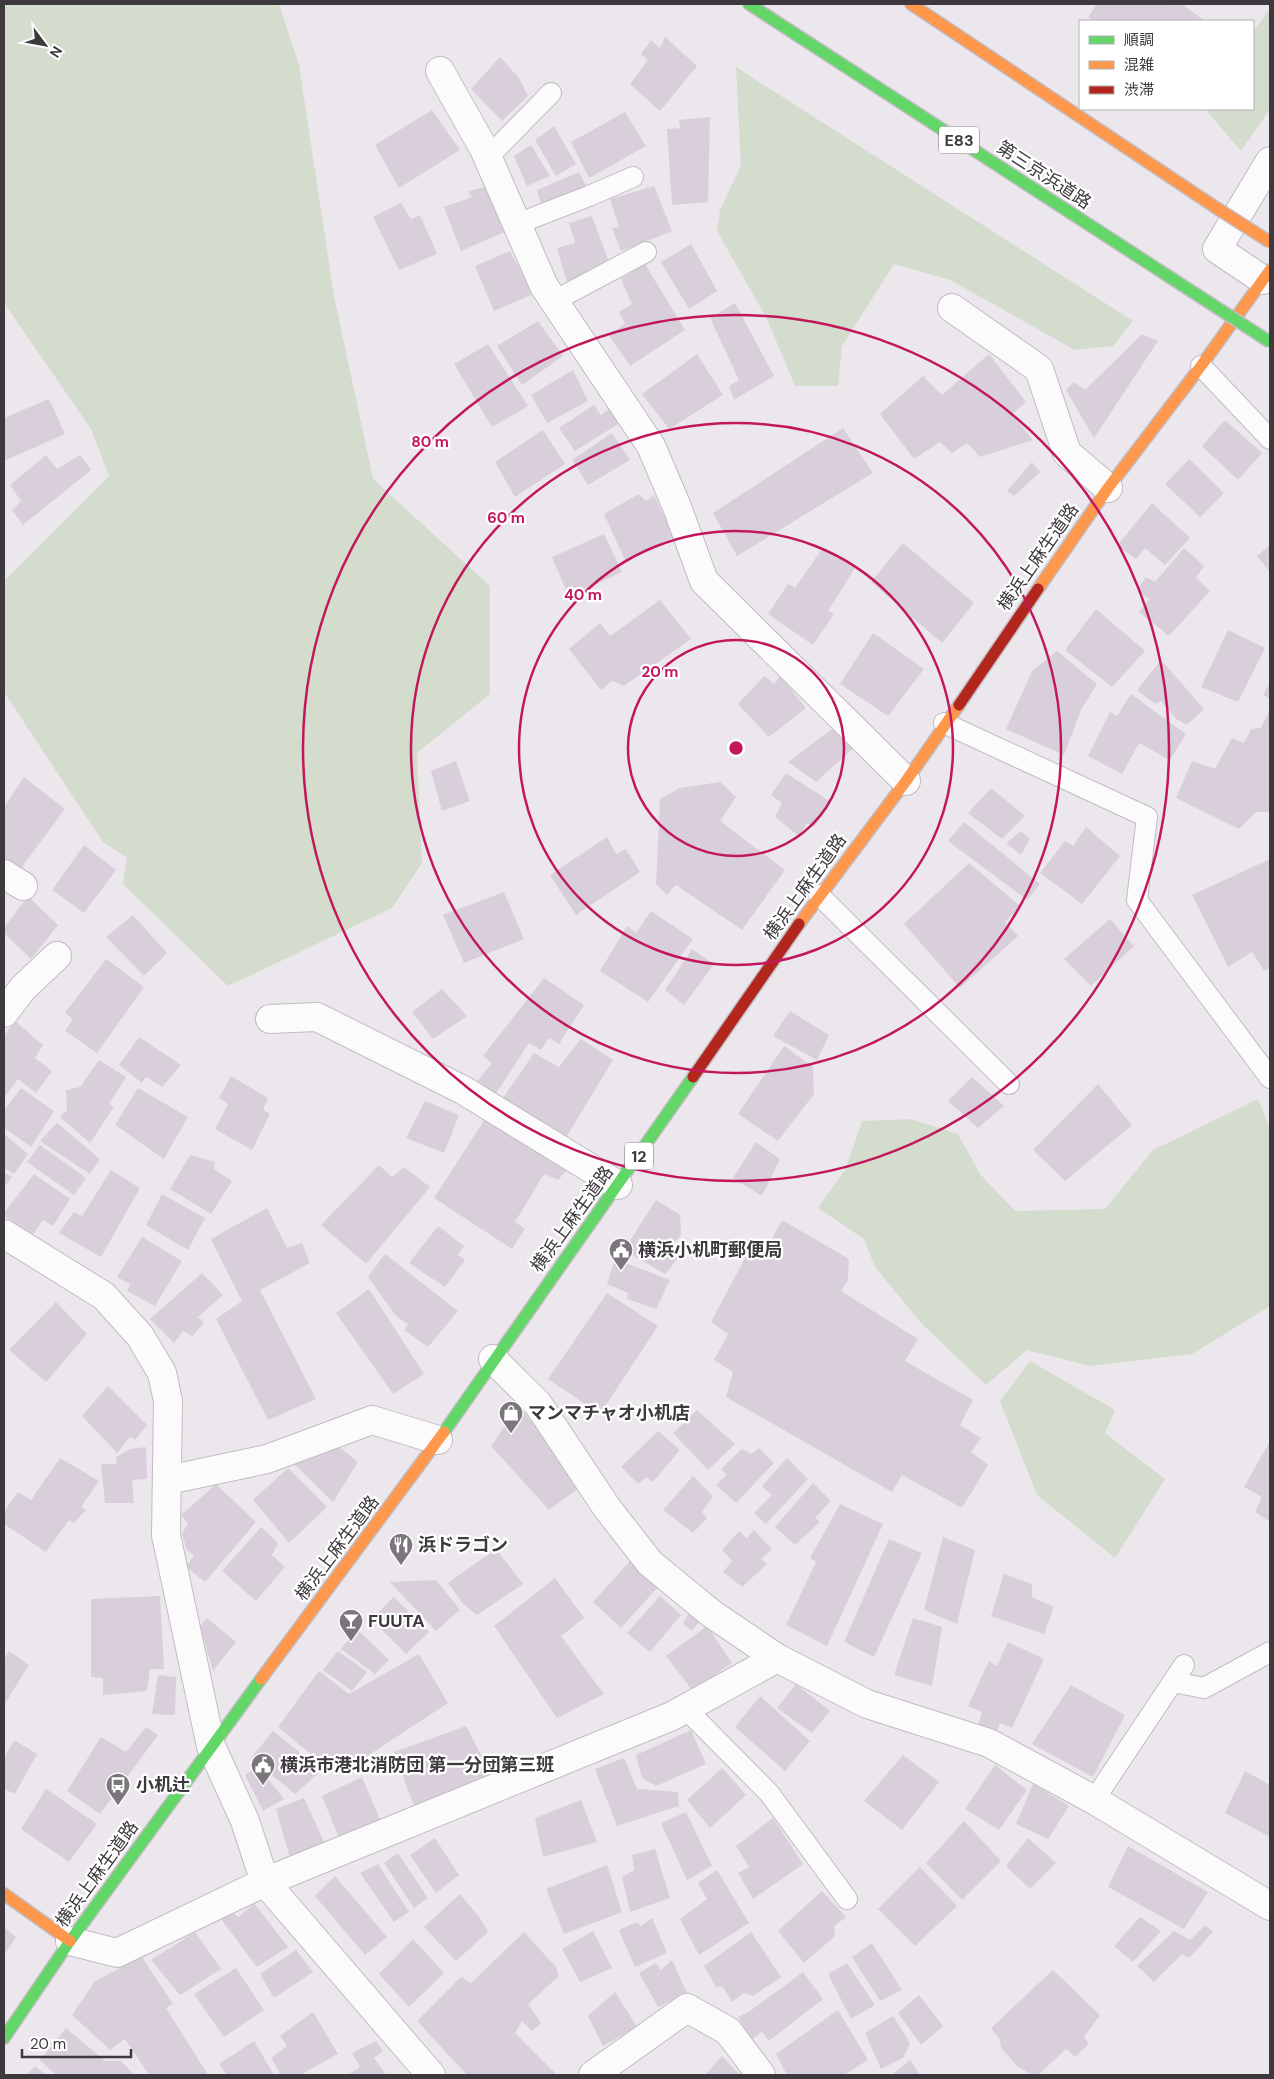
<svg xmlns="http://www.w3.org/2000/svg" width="1274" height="2079" viewBox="0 0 1274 2079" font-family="'DM Sans','Noto Sans JP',sans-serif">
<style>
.green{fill:#d4dccd}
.building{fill:#d8cfda}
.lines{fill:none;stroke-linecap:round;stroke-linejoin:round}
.lane-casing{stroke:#c0bcc1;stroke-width:22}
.street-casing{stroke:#c0bcc1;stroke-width:30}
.fast-casing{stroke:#c0bcc1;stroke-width:14}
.slow-casing{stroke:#c0bcc1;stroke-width:14}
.jam-casing{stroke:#c0bcc1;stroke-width:14}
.lane{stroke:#fcfbfc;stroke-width:20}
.street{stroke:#fcfbfc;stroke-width:28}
.fast{stroke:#63d668;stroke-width:11}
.slow{stroke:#ff974d;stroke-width:11}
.jam{stroke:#b3261e;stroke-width:11}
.fast-bridge-casing{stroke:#c0bcc1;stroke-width:14;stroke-linecap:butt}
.slow-bridge-casing{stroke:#c0bcc1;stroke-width:14;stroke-linecap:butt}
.fast-bridge{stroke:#63d668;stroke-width:11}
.slow-bridge{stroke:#ff974d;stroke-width:11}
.ring{fill:none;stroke:#c2185b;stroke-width:2.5}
.labels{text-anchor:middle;stroke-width:4.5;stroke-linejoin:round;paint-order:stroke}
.shield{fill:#fff;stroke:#777478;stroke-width:1}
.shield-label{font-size:16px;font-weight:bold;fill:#3d393e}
.street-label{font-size:18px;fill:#3d393e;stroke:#fff}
.poi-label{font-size:18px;font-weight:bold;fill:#3d393e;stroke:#fff;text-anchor:start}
.centre{fill:#c2185b;stroke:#fff;stroke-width:2.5}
.ring-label{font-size:15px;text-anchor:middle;font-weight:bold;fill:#c2185b;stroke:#fff;stroke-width:4.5;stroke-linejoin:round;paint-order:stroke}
</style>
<rect width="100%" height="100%" fill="#ece7ed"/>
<path class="green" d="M4,4H279L299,65L334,296L373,479L490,586V694L417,753L422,863L392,908L228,986L123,884L127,858L103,842L4,692V581L109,476L91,429L4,303Z
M1270,9V109L1241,151L1205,109H1253V32Z
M736,67L1133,321L1113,346L1075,350L950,280L894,264L842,346L838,386H795L767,319L717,231L720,210L741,165Z
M1258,1099L1270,1128V1306L1192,1354L1090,1366L1027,1350L986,1385L922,1324L875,1267L864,1239L818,1208L846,1168L862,1121L910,1119L958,1134L980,1174L1015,1211L1105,1209L1153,1150Z
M1030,1361L1115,1410L1105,1433L1165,1479L1115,1558L1037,1495L1000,1401Z"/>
<path class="building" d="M1097,4H1172L1175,6L1176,4H1181L1205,21H1094L1088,17Z
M665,37L697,66L660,111L630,84L648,60L641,54L651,40L660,48Z
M500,57L519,78L528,96L502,121L471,89Z
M432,110L460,150L399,188L375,145Z
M625,112L646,146L589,178L571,142Z
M710,117L708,202L672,205L667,129L680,128L679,120Z
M554,126L576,164L556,176L535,140Z
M531,145L550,176L527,186L514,156Z
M579,172L588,190L541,205L537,190Z
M654,186L672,231L621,251L612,228L619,227L610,199Z
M486,187L509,230L461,251L444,207L472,197L468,191Z
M401,203L411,219L420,215L437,254L399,270L373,217Z
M592,216L609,262L567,282L557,248L575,243L569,223Z
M691,244L717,291L689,309L661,262Z
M510,251L533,294L494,311L475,266Z
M645,264L685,330L630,366L609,335L625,324L619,312L632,304L621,279Z
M735,303L774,376L734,400L729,386L739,380L710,318Z
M538,321L563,356L522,385L497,346Z
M1142,334L1158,341L1094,438L1066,390L1074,382L1085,390Z
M488,344L528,406L492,427L454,364Z
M697,354L723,395L669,429L642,394Z
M989,354L1026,402L1012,414L1033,440L980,457L967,443L952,453L940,442L914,459L880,414L923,376L942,395Z
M573,370L588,401L547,423L531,395Z
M49,399L65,434L4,461V418Z
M594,405L601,415L613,406L623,421L575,451L559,428Z
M1225,420L1262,453L1238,480L1202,446Z
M843,428L873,473L737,556L713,513Z
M543,430L565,464L515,497L495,462Z
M612,433L630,460L588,485L572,460Z
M46,455L57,469L80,455L91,470L23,525L12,510L21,501L10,485Z
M1189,459L1224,493L1200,517L1165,484Z
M1032,462L1040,472L1014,496L1007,491Z
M639,494L646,501L654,495L674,537L625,560L604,514Z
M1152,503L1190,538L1165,565L1145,548L1136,559L1117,546Z
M604,534L622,572L569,597L552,557Z
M903,543L974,603L942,643L871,582Z
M1270,545V572L1257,556Z
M1184,548L1204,566L1196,578L1210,591L1169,636L1139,612L1149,599L1137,591L1146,577L1155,582Z
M822,549L855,568L828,611L834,614L813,645L768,614L788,584L795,588Z
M660,600L691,639L624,686L612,681L601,690L569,649L600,623L610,636Z
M1096,609L1145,651L1112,687L1065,650Z
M1228,630L1265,648L1238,702L1201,687Z
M873,633L924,669L888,716L840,684Z
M1057,651L1097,684L1081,710L1064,755L1006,729L1032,671Z
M1161,660L1204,709L1187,725L1176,719L1161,701L1155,704L1137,690Z
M764,676L774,684L780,676L806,708L769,737L738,704Z
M1270,683V698L1263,695Z
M1131,694L1186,734L1170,760L1139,743L1122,774L1088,756L1110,712L1117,716Z
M1270,709V812H1256L1239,829L1176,798L1192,761L1215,769L1232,738L1244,743L1251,729L1261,728Z
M832,729L854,748L816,782L788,762Z
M456,761L470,801L442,811L431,771Z
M786,773L831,802L814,827L807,823L800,837L775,817L782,803L771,795Z
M24,777L65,809L19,871L4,860V807Z
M720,782L736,797L720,821L785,870L742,930L676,885L667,895L656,884L660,799L680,788Z
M991,788L1025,816L1002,839L968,813Z
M964,822L1040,884L1027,900L948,841Z
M1086,827L1120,856L1082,904L1040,873L1065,841L1073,846Z
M1021,831L1030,839L1021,855L1006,843Z
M607,837L616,854L626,849L640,872L576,915L550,875Z
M84,845L116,870L84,913L52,890Z
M1270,859V968L1264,971L1252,952L1228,967L1192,895Z
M969,863L1020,906L1005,922L1018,936L960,988L904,924Z
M504,892L524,939L464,963L443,915Z
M28,896L58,925L31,959L4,933V928Z
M651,911L693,939L648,1002L600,971L627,926L636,933Z
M133,915L167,953L144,976L106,937Z
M1110,919L1134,946L1091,986L1064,959Z
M692,949L714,964L684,1005L665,990Z
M106,959L144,987L97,1053L65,1031L73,1019L65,1013Z
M544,978L584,1005L559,1044L549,1038L541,1050L529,1043L495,1095L476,1083L492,1063L483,1056Z
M442,989L467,1016L433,1039L412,1012Z
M790,1011L829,1035L817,1060L773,1036Z
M15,1021L43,1045L35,1058L52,1071L36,1093L18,1079L4,1098V1036Z
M139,1037L181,1065L162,1087L146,1077L142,1083L119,1065Z
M581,1039L613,1060L567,1136L503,1098L534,1053L559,1067Z
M784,1046L813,1067L814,1094L778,1141L738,1114Z
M99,1060L126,1077L109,1104L114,1107L90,1143L60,1117L67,1110L66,1090L80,1087Z
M231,1076L268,1098L263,1110L270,1114L252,1150L215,1129L228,1104L219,1098Z
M972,1077L1004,1106L978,1128L948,1101Z
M1098,1084L1132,1125L1065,1181L1033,1150Z
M21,1088L54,1111L31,1147L4,1128V1110Z
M138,1088L188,1117L164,1159L115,1125Z
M425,1101L459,1115L444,1153L406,1138Z
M485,1119L568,1169L558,1180L544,1174L515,1222L525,1229L512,1249L434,1198Z
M57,1123L100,1159L90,1174L40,1141Z
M4,1134L28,1154L14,1174L4,1168Z
M756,1142L780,1159L762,1196L733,1178Z
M40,1145L86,1178L74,1195L27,1162Z
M190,1155L215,1162L214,1169L232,1181L211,1214L170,1189Z
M379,1165L392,1177L404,1167L430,1187L366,1264L321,1225Z
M111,1170L140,1188L101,1257L59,1233L74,1212L82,1216Z
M4,1172L12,1177L4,1187Z
M34,1174L70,1199L53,1226L43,1220L33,1235L4,1216V1213Z
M162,1194L205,1218L188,1250L146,1225Z
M656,1200L680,1215L681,1235L669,1249L680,1256L665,1274L624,1250Z
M267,1208L287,1248L302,1243L310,1263L260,1290L316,1399L268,1420L216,1319L242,1301L211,1239Z
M782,1220L849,1259L848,1280L841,1291L918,1339L905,1361L973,1400L960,1425L981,1438L971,1452L988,1465L962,1508L902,1475L892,1492L726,1397L733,1372L714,1360L728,1334L711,1322L753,1243L767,1248Z
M438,1226L464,1246L458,1255L465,1260L445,1287L409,1263Z
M142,1237L182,1261L155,1306L127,1291L130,1284L117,1277Z
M385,1254L458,1311L428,1347L404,1330L408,1324L396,1316L368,1277Z
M615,1259L670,1280L656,1309L627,1299L628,1293L607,1284Z
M202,1273L223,1295L198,1317L204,1323L192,1336L183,1331L174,1343L150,1319Z
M369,1289L424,1374L393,1394L336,1313Z
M607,1293L658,1326L600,1414L548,1379Z
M56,1302L87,1334L46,1382L9,1350Z
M108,1386L147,1425L135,1440L130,1437L117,1453L82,1416Z
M519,1406L583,1485L549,1510L491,1446Z
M697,1410L735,1444L708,1470L673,1433Z
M658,1431L680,1450L653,1482L646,1477L638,1484L621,1467Z
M1270,1441V1522L1255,1512L1262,1497L1244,1487Z
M337,1445L358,1462L333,1502L291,1461Z
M146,1447L147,1479L132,1480L134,1503H105L101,1464H117L116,1457L130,1449Z
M759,1448L774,1463L736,1503L716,1485L727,1475L721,1469L742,1449L751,1454Z
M60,1458L99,1481L81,1507L86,1510L74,1523L69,1520L46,1552L4,1524V1511L18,1492L31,1500Z
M787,1458L808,1479L766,1524L754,1513L772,1495L762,1486Z
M288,1468L327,1507L289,1543L253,1500Z
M693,1476L713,1496L702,1512L707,1518L693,1533L663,1510Z
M813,1483L831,1501L815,1518L820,1522L795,1545L775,1527Z
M216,1484L256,1522L205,1582L186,1567L194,1555L187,1550L182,1534L188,1523L181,1515Z
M840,1504L883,1524L827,1646L786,1625L816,1562L810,1558Z
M261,1527L278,1543L272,1555L285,1567L256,1601L222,1571Z
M754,1530L772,1549L761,1559L767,1564L742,1587L723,1572L732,1561L722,1550L739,1531L747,1538Z
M943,1537L975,1550L957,1624L924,1610Z
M889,1539L922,1553L874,1657L844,1642Z
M496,1549L523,1584L477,1615L463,1604L448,1583Z
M631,1560L659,1586L621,1628L593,1602Z
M1004,1574L1032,1584V1597L1054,1607L1044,1634L991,1616Z
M555,1578L584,1618L561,1636L604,1694L557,1718L494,1626Z
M436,1580L460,1610L436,1631L390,1582Z
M160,1596L164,1669H150L147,1691L103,1695V1678L91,1677V1599Z
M660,1596L681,1615L650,1652L627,1633Z
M394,1597L429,1632L406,1654L371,1619Z
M690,1610L702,1618L692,1631L683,1624Z
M207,1618L236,1642L213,1671L200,1626Z
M913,1618L942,1627L932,1686L894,1675Z
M707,1626L732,1663L692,1690L666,1656Z
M357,1629L389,1660L375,1674L341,1649Z
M1008,1642L1044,1659L1012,1728L1000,1723L996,1733L978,1725L982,1712L968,1706L989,1661L997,1666Z
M9,1651L29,1665L4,1705V1660Z
M338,1651L367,1672L352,1691L323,1670Z
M419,1654L448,1703L337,1776L278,1727L319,1671L349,1694Z
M158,1675L176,1677L175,1715L152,1714Z
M796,1684L830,1711L812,1733L777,1708Z
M1071,1685L1125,1715L1093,1777L1032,1744Z
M760,1696L810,1741L785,1771L735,1727Z
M466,1726L491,1774L414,1806L394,1752Z
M146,1727L158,1735L100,1814L67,1791L101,1737L126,1752Z
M691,1730L706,1764L656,1786L642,1778L636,1755Z
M273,1731L322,1770L295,1794L251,1758Z
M14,1740L37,1754L15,1794L4,1789V1758Z
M903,1755L939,1782L902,1830L864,1801Z
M624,1758L637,1789L678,1792L679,1806L617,1826L595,1769Z
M995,1765L1027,1790L999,1830L965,1809Z
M258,1766L284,1799L263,1811L245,1775Z
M722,1768L746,1795L710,1828L687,1800Z
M1245,1771L1270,1785V1837L1225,1813Z
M362,1777L380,1820L339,1838L322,1796Z
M1033,1784L1069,1806L1048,1839L1016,1824Z
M46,1789L97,1824L69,1862L21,1829Z
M304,1798L325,1844L290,1858L276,1809Z
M581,1800L597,1842L543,1857L535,1818Z
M686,1812L712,1866L687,1880L661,1823Z
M773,1818L803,1864L753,1899L738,1873L749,1867L736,1846Z
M964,1821L1001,1861L962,1900L926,1863Z
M435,1838L459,1875L436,1893L410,1855Z
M1028,1838L1056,1863L1030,1889L1006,1866Z
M1128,1846L1208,1892L1184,1929L1108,1887Z
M655,1849L670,1898L630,1912L622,1877L634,1870L632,1855Z
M398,1853L428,1898L414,1908L384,1863Z
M378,1864L409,1912L394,1922L360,1873Z
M607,1865L622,1912L564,1934L546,1889Z
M920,1867L957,1906L915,1946L878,1909Z
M717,1870L749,1923L699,1955L680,1919L707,1899L698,1883Z
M335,1876L387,1937L365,1955L315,1896Z
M822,1891L846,1917L834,1926L835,1936L804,1963L778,1931Z
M460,1894L480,1918L488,1932L456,1961L424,1927Z
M254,1903L288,1947L257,1967L221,1919L227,1910L239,1917Z
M1140,1917L1161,1931L1133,1962L1114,1946Z
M652,1918L667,1953L635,1967L619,1930L637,1922L641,1926Z
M1205,1925L1213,1932L1189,1958L1182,1954L1154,1982L1137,1966L1174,1931L1190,1940Z
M4,1927L16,1937L4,1955Z
M593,1931L612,1968L580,1982L562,1949Z
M195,1932L221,1969L180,1995L151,1960Z
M524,1932L556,1967L559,1976L528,2004L541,2023L532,2031L522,2021L515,2033L557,2075H467L417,2021L461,1977L471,1983Z
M751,1932L781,1977L753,1996L744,1993L732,2002L723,1987H716L704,1966Z
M413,1939L444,1973L409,2007L379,1974Z
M872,1943L902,1990L880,2001L852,1957Z
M296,1950L313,1972L274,1998L260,1974Z
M142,1957L173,2004L166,2008L208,2075H149L125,2039L110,2050L72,2015L95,1981Z
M672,1960L687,1993L658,2007L639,1973L656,1963L661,1970Z
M847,1963L875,2005L851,2019L828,1974Z
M236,1968L264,2010L224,2037L194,1994Z
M1053,1970L1100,2015L1084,2037L1089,2044L1075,2057L1066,2049L1038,2075H1033L1018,2067L1001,2048L1000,2040L991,2028Z
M803,1972L823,1999L769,2041L762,2032L751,2040L738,2017L750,2011Z
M615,1992L637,2027L603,2046L588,2016Z
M919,1995L943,2026L921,2045L898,2013Z
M838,2010L868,2060L844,2075H787L776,2054Z
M313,2012L338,2054L300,2075H281L271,2058L287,2046L280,2036Z
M893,2016L910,2043L903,2058L881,2069L865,2033Z
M66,2028L105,2061H121L134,2075H56L40,2060Z
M254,2041L274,2075H227L219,2064Z
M376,2041L383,2051L374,2058L386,2075H348L360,2067L352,2053Z
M722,2056L740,2075H705Z
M910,2060L920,2075H892Z
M35,2066L46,2075H27Z"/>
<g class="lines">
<defs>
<path id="lane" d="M488,157L551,93
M517,224L589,196L633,177
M554,301L646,252
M1201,366L1270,439
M944,723L1147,817L1137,900L1270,1078
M819,895L1009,1084
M1173,1682L1204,1688L1270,1652
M686,1709L769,1793L847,1899
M1094,1800L1184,1665"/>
<path id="street" d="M440,71L484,149L544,286L651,446L677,507L704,581L906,781
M1263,280L1217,249L1270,161
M952,308L1039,369L1067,453L1108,488
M4,874L23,886
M4,1013L23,988L57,956
M270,1019L317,1017L463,1090L618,1185
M4,1234L104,1296L140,1336L162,1373L168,1401L166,1535L211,1746L245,1821L265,1882L431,2075
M493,1359L538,1404L607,1508L650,1563L712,1614L777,1658L867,1704L989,1743L1094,1800L1270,1906
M168,1480L267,1459L372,1420L438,1440
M70,1941L117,1953L265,1882L672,1716L777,1658
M593,2075L687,2008L728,2031L761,2075"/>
<path id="fast" d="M749,4L1168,276
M444,1432L693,1077
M4,2038L70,1941L261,1679"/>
<path id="slow" d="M911,4L1215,207
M1038,589L1108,488L1201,366L1270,270
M799,924L906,781L959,705
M261,1679L444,1432
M4,1894L70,1941"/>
<path id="jam" d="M959,705L1038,589
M693,1077L799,924"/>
</defs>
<use href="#lane" class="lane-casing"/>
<use href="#street" class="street-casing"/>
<use href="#fast" class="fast-casing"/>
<use href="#slow" class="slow-casing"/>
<use href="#jam" class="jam-casing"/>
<use href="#lane" class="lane"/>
<use href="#street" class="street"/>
<use href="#fast" class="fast"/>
<use href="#slow" class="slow"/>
<use href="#jam" class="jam"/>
<defs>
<path id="fast-bridge" d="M1168,276L1270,342"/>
<path id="slow-bridge" d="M1215,207L1270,242"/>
</defs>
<use href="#fast-bridge" class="fast-bridge-casing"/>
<use href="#slow-bridge" class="slow-bridge-casing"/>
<use href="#fast-bridge" class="fast-bridge"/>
<use href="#slow-bridge" class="slow-bridge"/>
</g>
<g class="ring">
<circle cx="736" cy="748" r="108"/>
<circle cx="736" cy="748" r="217"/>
<circle cx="736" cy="748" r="325"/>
<circle cx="736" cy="748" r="433"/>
</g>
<defs>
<symbol id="civic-pin" viewBox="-11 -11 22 30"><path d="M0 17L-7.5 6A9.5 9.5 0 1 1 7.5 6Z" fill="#7a767b" stroke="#fff"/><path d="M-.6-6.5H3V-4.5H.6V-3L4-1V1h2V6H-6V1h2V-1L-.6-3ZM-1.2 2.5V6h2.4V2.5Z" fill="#fff"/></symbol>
<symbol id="shop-pin" viewBox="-11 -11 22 30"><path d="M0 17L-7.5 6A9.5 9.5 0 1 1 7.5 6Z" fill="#7a767b" stroke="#fff"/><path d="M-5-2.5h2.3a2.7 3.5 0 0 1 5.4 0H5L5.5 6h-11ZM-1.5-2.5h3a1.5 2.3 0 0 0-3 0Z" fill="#fff"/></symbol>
<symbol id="restaurant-pin" viewBox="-11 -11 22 30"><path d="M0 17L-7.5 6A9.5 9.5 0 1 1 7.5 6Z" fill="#7a767b" stroke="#fff"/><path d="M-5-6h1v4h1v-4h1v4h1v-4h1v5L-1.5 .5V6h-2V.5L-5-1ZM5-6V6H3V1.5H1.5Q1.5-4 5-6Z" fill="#fff"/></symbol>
<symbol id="bar-pin" viewBox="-11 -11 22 30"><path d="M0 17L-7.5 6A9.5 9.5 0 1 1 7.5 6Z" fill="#7a767b" stroke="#fff"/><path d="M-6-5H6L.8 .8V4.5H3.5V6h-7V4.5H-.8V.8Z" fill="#fff"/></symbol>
<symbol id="bus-pin" viewBox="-11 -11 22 30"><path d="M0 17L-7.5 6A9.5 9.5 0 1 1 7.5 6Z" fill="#7a767b" stroke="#fff"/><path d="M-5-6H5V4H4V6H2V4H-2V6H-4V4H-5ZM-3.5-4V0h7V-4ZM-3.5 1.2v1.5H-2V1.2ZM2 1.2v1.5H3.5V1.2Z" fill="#fff"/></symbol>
</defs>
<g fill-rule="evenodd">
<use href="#civic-pin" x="607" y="1236" width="28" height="38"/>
<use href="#shop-pin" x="497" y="1399" width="28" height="38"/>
<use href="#restaurant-pin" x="387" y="1531" width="28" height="38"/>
<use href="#bar-pin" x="337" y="1607" width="28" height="38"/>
<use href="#civic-pin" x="249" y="1751" width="28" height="38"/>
<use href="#bus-pin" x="104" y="1771" width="28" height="38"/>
</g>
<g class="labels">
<g class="shield">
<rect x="939" y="126.5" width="40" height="27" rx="4"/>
<rect x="625" y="1142.5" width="28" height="27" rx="4"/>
</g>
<g class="shield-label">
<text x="959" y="146">E83</text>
<text x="639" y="1162">12</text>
</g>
<g class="street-label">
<text transform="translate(1044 175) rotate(33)" y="6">第三京浜道路</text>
<text transform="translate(1038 557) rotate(-55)" y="6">横浜上麻生道路</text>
<text transform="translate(805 887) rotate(-54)" y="6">横浜上麻生道路</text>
<text transform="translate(572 1219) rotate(-54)" y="6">横浜上麻生道路</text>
<text transform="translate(337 1548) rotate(-53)" y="6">横浜上麻生道路</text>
<text transform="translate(97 1874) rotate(-54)" y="6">横浜上麻生道路</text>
</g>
<g class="poi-label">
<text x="638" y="1256">横浜小机町郵便局</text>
<text x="528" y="1419">マンマチャオ小机店</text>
<text x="418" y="1551">浜ドラゴン</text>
<text x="368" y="1627">FUUTA</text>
<text x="280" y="1771">横浜市港北消防団 第一分団第三班</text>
<text x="136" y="1791">小机辻</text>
</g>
</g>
<circle cx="736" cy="748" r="8" class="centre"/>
<g class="ring-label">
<text x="430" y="447">80 m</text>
<text x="506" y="523">60 m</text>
<text x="583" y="600">40 m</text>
<text x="660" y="677">20 m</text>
</g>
<rect width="1274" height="2079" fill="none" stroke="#3d393e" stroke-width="10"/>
<rect x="1079" y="20" width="175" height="90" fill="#ffffff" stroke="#b1b0b2"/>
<rect x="1089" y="36" width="25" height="8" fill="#63d668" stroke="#b1b0b2"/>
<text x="1124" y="45" font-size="15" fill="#3d393e">順調</text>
<rect x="1089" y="61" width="25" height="8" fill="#ff974d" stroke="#b1b0b2"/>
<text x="1124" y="70" font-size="15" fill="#3d393e">混雑</text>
<rect x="1089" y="86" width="25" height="8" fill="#b3261e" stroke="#b1b0b2"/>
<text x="1124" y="95" font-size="15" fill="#3d393e">渋滞</text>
<g transform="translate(45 45) rotate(122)" stroke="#ffffff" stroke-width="4" paint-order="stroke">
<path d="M0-4L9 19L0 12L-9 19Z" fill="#3d393e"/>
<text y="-8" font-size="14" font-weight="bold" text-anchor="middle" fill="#3d393e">N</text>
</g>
<path d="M22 2049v8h109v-8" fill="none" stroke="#3d393e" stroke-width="2.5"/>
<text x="30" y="2049" font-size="15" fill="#3d393e" stroke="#ffffff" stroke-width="4" paint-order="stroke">20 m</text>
</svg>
